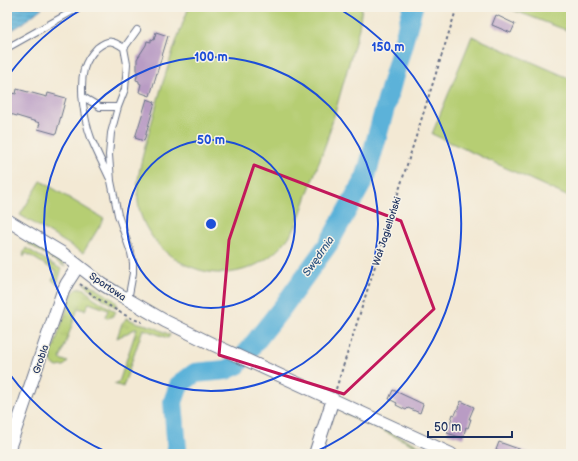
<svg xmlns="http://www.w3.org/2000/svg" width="578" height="461" viewBox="0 0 578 461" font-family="'Balsamiq Sans',sans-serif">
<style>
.grass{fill:url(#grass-tufts);stroke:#687e68}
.garden{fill:#b6ce73;stroke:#687e68}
.water{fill:url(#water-rules);stroke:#3c709c}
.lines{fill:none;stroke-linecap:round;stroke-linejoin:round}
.river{stroke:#5cb2d9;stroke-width:20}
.building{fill:#b99cc4}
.service-casing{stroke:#677087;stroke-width:8}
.minor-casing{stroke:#677087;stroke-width:14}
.path{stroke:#677087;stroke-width:2;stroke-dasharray:3 3;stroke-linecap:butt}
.service{stroke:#fff;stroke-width:6}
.minor{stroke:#fff;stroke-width:12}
.marked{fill:none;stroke:#c2185b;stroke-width:3;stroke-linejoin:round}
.ring{fill:none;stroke:#1d4ed8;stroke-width:2}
.labels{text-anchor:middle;stroke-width:3;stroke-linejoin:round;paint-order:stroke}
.street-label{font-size:10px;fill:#1b2f5e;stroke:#f7f3e8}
.water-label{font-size:11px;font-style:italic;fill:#2e5683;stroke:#f7f3e8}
.centre{fill:#1d4ed8;stroke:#f7f3e8;stroke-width:2}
.ring-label{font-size:12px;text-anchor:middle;font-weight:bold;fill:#1d4ed8;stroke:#f7f3e8;stroke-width:3;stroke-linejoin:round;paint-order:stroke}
</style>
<defs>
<pattern id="grass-tufts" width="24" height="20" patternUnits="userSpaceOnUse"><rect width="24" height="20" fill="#b6ce73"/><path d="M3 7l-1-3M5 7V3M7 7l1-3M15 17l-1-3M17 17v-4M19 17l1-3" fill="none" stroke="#9cb166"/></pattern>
<pattern id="water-rules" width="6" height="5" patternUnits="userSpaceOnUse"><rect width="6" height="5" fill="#5cb2d9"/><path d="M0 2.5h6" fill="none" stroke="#4b91b3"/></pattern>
</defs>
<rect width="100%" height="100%" fill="#f7f3e8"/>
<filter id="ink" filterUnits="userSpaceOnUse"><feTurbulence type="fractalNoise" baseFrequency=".025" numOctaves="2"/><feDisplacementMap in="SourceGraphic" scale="8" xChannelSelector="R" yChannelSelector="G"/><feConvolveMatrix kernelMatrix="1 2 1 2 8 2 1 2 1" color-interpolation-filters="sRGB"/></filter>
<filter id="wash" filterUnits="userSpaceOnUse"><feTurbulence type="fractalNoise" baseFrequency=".012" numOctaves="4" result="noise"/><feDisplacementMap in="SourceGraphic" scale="16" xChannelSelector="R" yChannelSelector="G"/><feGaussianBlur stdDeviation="0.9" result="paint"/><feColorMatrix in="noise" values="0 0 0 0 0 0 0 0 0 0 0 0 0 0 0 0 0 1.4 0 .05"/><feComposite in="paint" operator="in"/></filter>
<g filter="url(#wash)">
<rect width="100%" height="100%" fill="#f3e9d4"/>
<path class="grass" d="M27,243H32L36,244L62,260L65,267Z
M26,248L61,269V271L57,284L52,280L57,272L26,253L24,257L23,254Z
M83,283L91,285L113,299L116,302L117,308L94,293L90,289Z
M81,288L85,289L91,296L116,312C113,316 111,319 105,317L108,310L89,303L85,310L78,308L60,359L68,362L64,366L57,367C54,365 50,362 50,358L72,294L77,289Z
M127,318L135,322L154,327L170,335L168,338L143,329L123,387L114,384L119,382L137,328L117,338L122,323Z
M342,412L351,414L437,454H433Z"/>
<path class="garden" d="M189,7H362L359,28L336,109L327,140L296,226C275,264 232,284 191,267C178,262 166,254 157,243C147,231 140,218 138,202C135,177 144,152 150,128C156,109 160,89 167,70C173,49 181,28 189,7Z
M505,7H571V32Z
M472,36L571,79V198L432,134Z
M41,181L104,219L83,253L20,215Z"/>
<path class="water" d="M7,7H43L22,24L7,33Z"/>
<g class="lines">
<path class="river" d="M176,454L177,449L173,402L179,385L195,373L226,370L237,365L282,308L329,243L366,176L413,7"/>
</g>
<g id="blocks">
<path class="building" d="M496,15L515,24L511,33L492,25Z
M156,32L168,36L150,96L139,92L141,84L139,83V81L136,80L137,76V59L146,45L147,41L151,42V39L154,40Z
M17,89L47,97L48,93L66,98L56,134L38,129L40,123L7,113V92L16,94Z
M147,99L155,102L144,141L135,138Z
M393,390L423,404L420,413L408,408L406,410L396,405L397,403L389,399Z
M461,401L474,407L469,419H471L468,428L466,427L463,438L447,433L453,414L455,415Z
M499,442L530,453V454H508L496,450Z"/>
</g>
</g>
<g filter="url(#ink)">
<use href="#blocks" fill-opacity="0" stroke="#677087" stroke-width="1"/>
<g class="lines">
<defs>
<path id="service" d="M7,48L80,7
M83,97L100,107H118
M109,177C103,164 96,151 91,138C84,119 79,89 84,69C86,62 92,53 97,48C109,39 112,40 124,48
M128,300L133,273V263L131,253L118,215L111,181L109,155L111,133L118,107L125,89L127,64L124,48L137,30"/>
<path id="minor" d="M7,220L62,253L102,284L115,292L165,321L214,345L451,454
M7,454L63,291L67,283L78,266
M315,454L333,399"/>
</defs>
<use href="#service" class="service-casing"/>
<use href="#minor" class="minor-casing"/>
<path class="path" d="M80,284L87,289L92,295L121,313L133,319L142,322
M336,389L457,7"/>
<use href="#service" class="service"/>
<use href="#minor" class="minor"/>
</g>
</g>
<path class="marked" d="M254,165L401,221L434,309L344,394L219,355L229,240Z"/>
<g class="ring">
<circle cx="211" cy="224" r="84"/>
<circle cx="211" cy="224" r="167"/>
<path d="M109 453A251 251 0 0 1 8 372M8 76A251 251 0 0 1 84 8M338 8A251 251 0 0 1 313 453"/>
</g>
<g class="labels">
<g class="street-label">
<text transform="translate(386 231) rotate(-72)" y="4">Wał Jagielloński</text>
<text transform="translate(108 286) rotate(34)" y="4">Sportowa</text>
<text transform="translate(40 359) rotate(-71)" y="4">Grobla</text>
</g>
<g class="water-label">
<text transform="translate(318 256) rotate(-55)" y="4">Swędrnia</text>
</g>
</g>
<circle cx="211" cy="224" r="6" class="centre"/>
<g class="ring-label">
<text x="388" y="51">150 m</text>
<text x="211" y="61">100 m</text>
<text x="211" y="144">50 m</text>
</g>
<rect width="578" height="461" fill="none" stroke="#f7f3e8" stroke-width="24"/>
<path d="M428 431v6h84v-6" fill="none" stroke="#1b2f5e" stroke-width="2"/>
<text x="434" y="431" font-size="12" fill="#1b2f5e" stroke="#f7f3e8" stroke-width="3" paint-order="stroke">50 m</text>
</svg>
